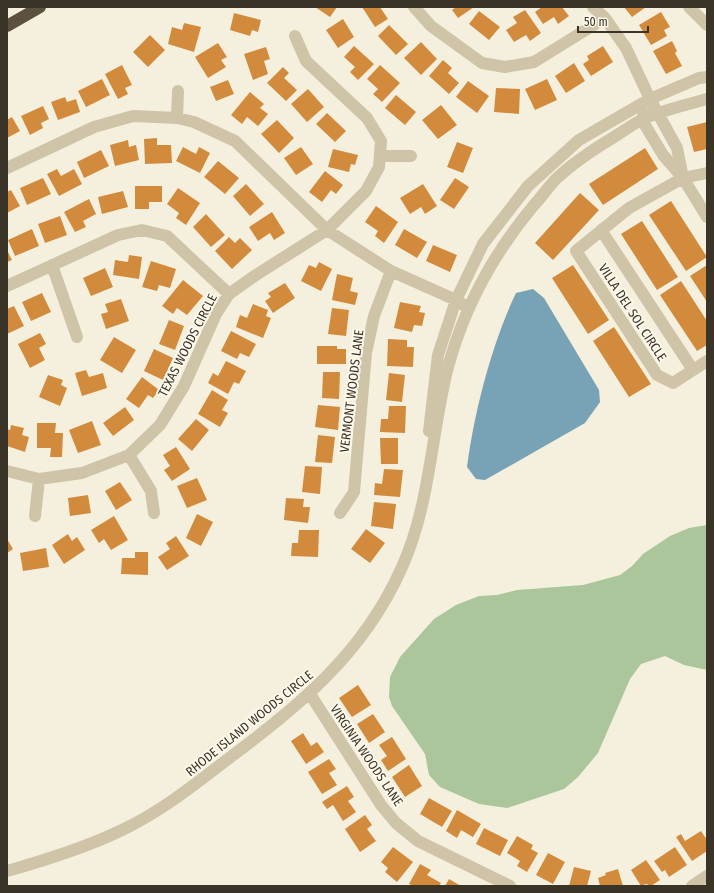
<svg xmlns="http://www.w3.org/2000/svg" width="714" height="893" viewBox="0 0 714 893" font-family="'Fira Sans Condensed',sans-serif">
<style>
.green{fill:#abc69b}
.water{fill:#78a2b5}
.building{fill:#d28b3d}
.lines{fill:none;stroke-linecap:round;stroke-linejoin:round}
.minor{stroke:#cfc4a7;stroke-width:12}
.highway{stroke:#5c503e;stroke-width:12}
.labels{text-anchor:middle;stroke-width:4;stroke-linejoin:round;paint-order:stroke}
.street-label{font-size:13px;fill:#3a3328;stroke:#fcf8ea}
</style>
<rect width="100%" height="100%" fill="#f5f0dd"/>
<path class="green" d="M707,525V670L684,665L665,656L641,664L630,679L598,753L578,777L564,789L507,808L479,804L440,787L429,775L425,754L392,706L389,697L390,677L400,657L434,619L456,605L479,596L497,595L517,590L583,585L620,575L632,566L643,554L670,536L689,528Z"/>
<path class="water" d="M533,289L544,298L599,390L600,402L585,423L485,480L476,479L467,467C474,412 492,343 516,293Z"/>
<path class="building" d="M315,7H337L330,17Z
M362,7H380L388,19L375,27Z
M456,7H474L458,18L452,10Z
M542,7H562L569,16L558,24L554,17L543,24L535,12Z
M624,7H646L632,17Z
M525,10L541,33L530,41L526,35L514,42L506,30L517,23L513,17Z
M479,11L500,27L489,40L469,24Z
M661,12L670,27L664,30L667,36L651,45L639,25Z
M234,13L261,20L258,32L252,30L250,36L230,30Z
M343,19L354,37L338,48L326,30Z
M184,23L201,27L194,52L168,44L172,27L182,30Z
M389,25L408,44L396,55L378,36Z
M150,35L165,50L148,67L133,52Z
M672,41L677,51L675,53L682,66L666,74L653,51Z
M421,42L437,59L421,75L404,58Z
M218,43L227,57L221,60L226,67L208,78L195,57Z
M354,46L374,64L358,80L350,72L355,67L344,57Z
M603,46L613,62L591,76L583,64L589,60L587,56Z
M266,47L270,59L264,61L268,74L253,80L244,54Z
M443,60L452,68L448,73L459,83L449,94L429,76Z
M574,63L585,81L566,93L555,76Z
M122,65L132,85L125,88L128,94L118,99L105,74Z
M380,65L400,83L382,102L373,94L378,89L367,79Z
M283,67L289,73L284,78L297,90L286,101L267,83Z
M102,79L110,95L86,107L78,91Z
M547,79L557,100L535,110L525,89Z
M228,80L234,94L216,101L210,87Z
M468,81L489,96L477,113L456,97Z
M496,88L520,89L519,114L494,112Z
M308,89L324,107L307,122L291,104Z
M250,92L264,104L260,108L268,114L258,126L247,117L242,124L231,115Z
M396,95L416,112L405,125L385,108Z
M65,97L67,102L76,99L80,112L58,120L51,102Z
M441,105L457,125L438,139L422,120Z
M43,106L49,119L41,123L43,128L30,135L21,116Z
M327,113L346,131L335,142L316,124Z
M12,117L20,131L7,138V120Z
M277,120L294,138L279,153L261,134Z
M707,122V149L694,152L687,127Z
M157,138V145H171L172,163L145,164L144,139Z
M128,140L129,147L136,145L139,160L115,166L110,145Z
M457,142L473,148L463,173L447,167Z
M183,147L196,154L199,147L210,153L200,173L176,161Z
M301,147L313,164L296,175L284,158Z
M645,148L658,169L603,205L589,184Z
M333,149L358,155L355,165L351,164L349,172L328,167Z
M101,150L109,166L84,178L77,162Z
M218,161L239,178L225,194L204,177Z
M57,169L61,176L74,169L82,184L59,196L47,174Z
M325,171L343,185L336,194L331,190L322,202L309,192Z
M43,178L51,194L27,205L20,188Z
M455,178L469,187L454,209L440,200Z
M246,184L264,204L250,216L233,196Z
M423,184L437,206L425,214L421,207L410,214L400,198Z
M135,186H162V202H149V209H135Z
M178,188L200,203L186,225L176,218L179,213L167,204Z
M11,190L20,206L7,213V192Z
M123,191L128,207L102,214L98,197Z
M580,193L599,210L553,260L535,243Z
M89,199L96,214L83,221L86,227L75,232L64,212Z
M671,201L707,257L686,271L649,215Z
M376,206L398,222L384,243L375,236L378,231L365,222Z
M272,212L285,233L274,240L270,233L258,241L249,227Z
M206,214L225,235L211,247L193,227Z
M60,216L67,235L45,243L38,224Z
M642,221L678,277L657,290L621,234Z
M32,229L39,246L15,256L8,240Z
M404,229L427,242L417,258L395,245Z
M229,237L235,243L240,238L252,250L232,269L215,251Z
M433,245L457,255L450,272L426,261Z
M7,250L12,260L7,262Z
M129,255L142,257L139,279L113,275L115,260L128,262Z
M151,261L176,269L170,288L159,285L157,291L142,287Z
M319,262L332,269L321,291L301,281L309,265L316,268Z
M573,265L609,320L588,334L552,278Z
M707,265V302L690,276Z
M105,268L113,287L91,296L83,278Z
M337,274L353,278L350,291L358,293L355,305L332,300Z
M183,280L203,296L187,315L177,308L173,314L162,306Z
M681,281L707,321V345L697,351L660,295Z
M285,283L295,298L273,313L265,301L271,297L268,293Z
M42,293L51,312L31,321L22,302Z
M121,299L129,321L106,329L101,314L108,312L105,304Z
M400,302L421,306L419,312L425,313L422,326L414,325L412,332L394,328Z
M253,304L268,310L266,316L271,318L263,338L236,327L240,315L247,318Z
M14,306L24,326L7,334V309Z
M332,308L349,310L346,336L328,334Z
M169,320L184,326L175,350L159,344Z
M614,327L651,384L629,397L593,341Z
M231,331L256,344L249,357L240,353L237,359L221,351Z
M40,333L46,344L39,348L45,360L30,368L18,344Z
M114,337L136,350L122,373L100,360Z
M388,339L407,340V347H414L413,367L387,366Z
M317,346H337V349H346V364H317Z
M154,349L173,358L163,380L144,371Z
M226,361L246,371L239,384L234,382L228,394L208,383L213,373L218,376Z
M86,370L89,377L103,373L107,388L82,396L75,373Z
M323,372H340L339,399L322,398Z
M389,373L405,375L402,402L386,400Z
M48,375L63,380L61,385L67,388L60,406L39,397Z
M142,377L159,390L153,398L148,395L139,408L126,399Z
M212,390L228,400L222,410L228,413L220,427L198,414Z
M318,405L340,407L338,430L315,427Z
M389,406H406L405,433L380,432L381,419H388Z
M125,407L134,420L113,436L103,423Z
M196,419L209,430L192,451L178,439Z
M92,421L101,445L78,453L69,430Z
M37,423H56L55,433H63L62,457H50L51,448H37Z
M11,425L24,428L22,435L29,437L25,452L7,446V429L10,430Z
M318,435L335,437L332,463L315,462Z
M380,438H398V464H381Z
M176,447L190,469L172,481L164,470L170,466L163,455Z
M305,466L322,467L320,494L302,492Z
M384,469L403,470L400,497L374,495L375,483L382,484Z
M197,478L207,500L187,508L177,486Z
M120,482L132,500L116,510L105,491Z
M88,495L91,513L70,516L68,498Z
M286,498L304,499L303,507H310L308,523L284,520Z
M374,502L396,504L393,529L371,526Z
M197,514L213,522L201,546L186,538Z
M114,516L128,540L111,550L104,539L99,543L91,530Z
M366,529L385,543L370,563L351,549Z
M299,530H319L318,557L291,556L292,543H298Z
M68,534L72,541L77,537L85,550L64,564L52,545Z
M176,536L189,556L167,570L158,557L170,549L166,543Z
M7,539L13,549L7,553Z
M46,548L49,567L23,571L20,553Z
M135,552H148V575L121,574L122,558H135Z
M358,685L371,705L352,717L339,698Z
M373,714L385,732L369,743L357,724Z
M303,733L311,746L317,742L324,752L306,764L291,741Z
M392,737L406,759L388,771L381,760L387,756L379,745Z
M329,759L336,769L329,773L337,785L322,794L308,772Z
M409,765L422,786L405,797L392,777Z
M347,786L354,797L348,801L356,812L343,821L333,805L327,809L322,802Z
M429,798L452,811L442,827L420,814Z
M457,810L481,824L473,837L461,830L457,838L446,831Z
M365,815L372,825L367,829L376,841L360,852L345,829Z
M484,828L508,840L500,856L476,844Z
M701,831L707,840V851L692,861L676,837L681,834L685,841Z
M517,836L533,845L531,849L538,853L527,872L517,866L520,861L507,853Z
M393,847L413,862L397,882L385,872L388,868L381,862Z
M675,847L687,865L669,877L665,870L662,872L654,861Z
M548,853L565,862L553,884L536,875Z
M646,860L660,880L651,886L646,884L641,886L631,870Z
M420,864L431,870L427,875L441,883L439,886H414L409,884Z
M574,867L591,871L587,886H569Z
M618,869L623,886H600L598,878L606,875L605,873Z
M449,879L461,886H445Z"/>
<g class="lines">
<path class="minor" d="M414,7L431,26L482,63L505,67L534,62L605,18
M593,7L605,18L626,48L650,99L677,148L683,178
M689,7L707,25
M644,113L642,120L663,155L683,178L707,217
M177,118L178,91
M380,156H411
M7,168L94,127L133,116L177,118L194,122L235,141L327,230L391,271L456,300L468,308
M707,173L683,178L629,208L576,251L657,375L673,383L707,361
M601,230L693,370
M52,265L77,337
M7,286L118,235L142,230L167,236L229,294
M429,431L438,355L456,300L483,244L528,186L579,140L650,99L699,78L707,77
M129,455L151,491L154,513
M7,471L39,479L82,473L129,455L160,425L184,386L216,314L229,294L256,275L327,230L366,191L379,167L381,141L367,118L306,61L295,36
M340,513L354,492L366,353L374,316L391,271
M35,516L39,479
M310,694L381,805L396,823L418,841L510,886
M7,871C46,860 85,848 122,830C158,813 189,789 220,765C296,708 363,656 402,567C430,505 431,436 447,371C463,309 493,254 534,205C542,197 548,187 556,179C573,163 594,149 614,137C624,131 633,124 643,119C663,110 686,105 707,99
M692,886L707,876"/>
<path class="highway" d="M7,26L40,7"/>
</g>
<g class="labels">
<g class="street-label">
<text transform="translate(633 312) rotate(57)" y="5">VILLA DEL SOL CIRCLE</text>
<text transform="translate(187 345) rotate(-63)" y="5">TEXAS WOODS CIRCLE</text>
<text transform="translate(351 391) rotate(-83)" y="5">VERMONT WOODS LANE</text>
<text transform="translate(249 723) rotate(-39)" y="5">RHODE ISLAND WOODS CIRCLE</text>
<text transform="translate(367 755) rotate(56)" y="5">VIRGINIA WOODS LANE</text>
</g>
</g>
<rect width="714" height="893" fill="none" stroke="#3a3328" stroke-width="16"/>
<path d="M578 26v6h70v-6" fill="none" stroke="#3a3328" stroke-width="2"/>
<text x="584" y="26" font-size="12" fill="#3a3328" stroke="#fcf8ea" stroke-width="3" paint-order="stroke">50 m</text>
</svg>
